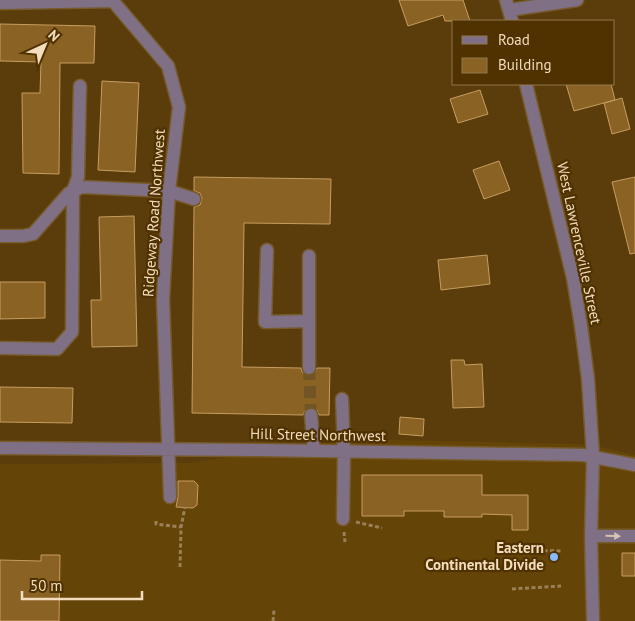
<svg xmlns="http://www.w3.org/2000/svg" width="635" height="621" viewBox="0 0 635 621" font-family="'PT Sans',sans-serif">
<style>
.built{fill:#654408}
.building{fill:#8a6223;stroke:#c79d60}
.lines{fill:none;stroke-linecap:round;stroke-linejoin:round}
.minor-tunnel{stroke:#715525;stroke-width:12;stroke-dasharray:12 6;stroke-linecap:butt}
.minor-casing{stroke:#765a2a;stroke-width:15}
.path{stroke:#9a8056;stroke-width:3;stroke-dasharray:4 2.5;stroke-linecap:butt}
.minor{stroke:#7f7086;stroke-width:12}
.oneway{fill:#d6c2b0}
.poi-dot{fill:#88bafc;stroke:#4f3200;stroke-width:2}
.labels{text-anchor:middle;stroke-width:4.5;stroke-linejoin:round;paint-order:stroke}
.street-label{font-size:15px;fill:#f3ddbe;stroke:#4f3200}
.poi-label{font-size:15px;font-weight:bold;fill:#f3ddbe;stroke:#4f3200;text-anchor:end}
</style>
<rect width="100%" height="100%" fill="#5a3d0a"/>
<path class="built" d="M353,439L575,444L601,447L635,455V621H0V464L188,463Z"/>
<path class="building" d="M399,0H463L470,21H445L443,15L408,26Z
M0,24L95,26L94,63H60L59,174L23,173L22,93H40L41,62L0,61Z
M102,81L139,83L135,172L98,170Z
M566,84H611L615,100L574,111Z
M480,90L488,114L458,123L450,99Z
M622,98L630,129L612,134L604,103Z
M499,161L510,190L484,199L473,170Z
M194,177L331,179L330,224L244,223L242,367L301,368L302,372L309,376L313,375L317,368H330L329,415H319L317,410L311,407L306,409L303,415L192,413L194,207L200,205L202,198L200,193L194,191Z
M635,177V253L630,254L612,182Z
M134,216L137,346L92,347L91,300H101L99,217Z
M487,255L490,284L441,290L438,260Z
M0,282H45V318L0,319Z
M451,360H464L465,365L482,364L484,407L453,408Z
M0,387L73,388L72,423L0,422Z
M400,417L424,419L423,436L399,434Z
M362,475H482V495H528V530H512V515L482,514V517H444V511H404V516H362Z
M178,481H194L198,485L197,505L193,508L176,507L178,497Z
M622,553H635V576H622Z
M41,555H60L59,621H0V560L41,561Z"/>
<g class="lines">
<path class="minor-tunnel" d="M309,368L311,415"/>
<defs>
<path id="minor" d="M112,0L168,66L179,107L169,191L163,299L170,497
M506,0L512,21
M0,3L113,1
M509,10L577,0
M526,84L573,278L581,326L588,379L593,456L591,536L593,621
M0,236H23L33,234L69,193L82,187L169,191L194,199
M267,250L265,322L309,321
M0,348L57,349L72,332L73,191L78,177L80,86
M309,368V256
M342,399L344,452L343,519
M311,415L314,451
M0,448L258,450L583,455L635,465
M591,536H635"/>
</defs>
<use href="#minor" class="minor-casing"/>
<path class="path" d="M156,521V524L181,527
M356,522L382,528
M344,532L345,542
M511,550L563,551
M180,567L181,527L185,507
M512,589L561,586
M273,621L274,610"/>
<use href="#minor" class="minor"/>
</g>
<defs><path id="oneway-solid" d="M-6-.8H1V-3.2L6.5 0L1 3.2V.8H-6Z" transform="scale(1.25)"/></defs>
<use class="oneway" href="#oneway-solid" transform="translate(613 536) rotate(1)"/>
<circle class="poi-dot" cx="554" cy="557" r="5"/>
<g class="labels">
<g class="street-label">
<text transform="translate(154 213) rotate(-86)" y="5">Ridgeway Road Northwest</text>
<text transform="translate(579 243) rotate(78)" y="5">West Lawrenceville Street</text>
<text transform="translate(318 435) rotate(1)" y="5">Hill Street Northwest</text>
</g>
<g class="poi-label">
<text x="544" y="553">Eastern<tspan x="544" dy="17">Continental Divide</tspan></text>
</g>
</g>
<rect x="452" y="20" width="162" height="65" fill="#4f3200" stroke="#91764c"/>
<rect x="462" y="36" width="25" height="8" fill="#7f7086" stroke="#91764c"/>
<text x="498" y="45" font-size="15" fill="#f3ddbe">Road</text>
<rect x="462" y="58" width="25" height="15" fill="#8a6223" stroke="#91764c"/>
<text x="498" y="70" font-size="15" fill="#f3ddbe">Building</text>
<g transform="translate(45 45) rotate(44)" stroke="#4f3200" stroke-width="4" paint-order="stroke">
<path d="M0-4L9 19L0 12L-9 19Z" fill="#f3ddbe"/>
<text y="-8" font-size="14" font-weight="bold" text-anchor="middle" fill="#f3ddbe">N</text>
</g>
<path d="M22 591v8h120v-8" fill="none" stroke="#f3ddbe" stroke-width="2.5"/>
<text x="30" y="591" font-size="15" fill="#f3ddbe" stroke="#4f3200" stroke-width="4" paint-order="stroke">50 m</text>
</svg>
